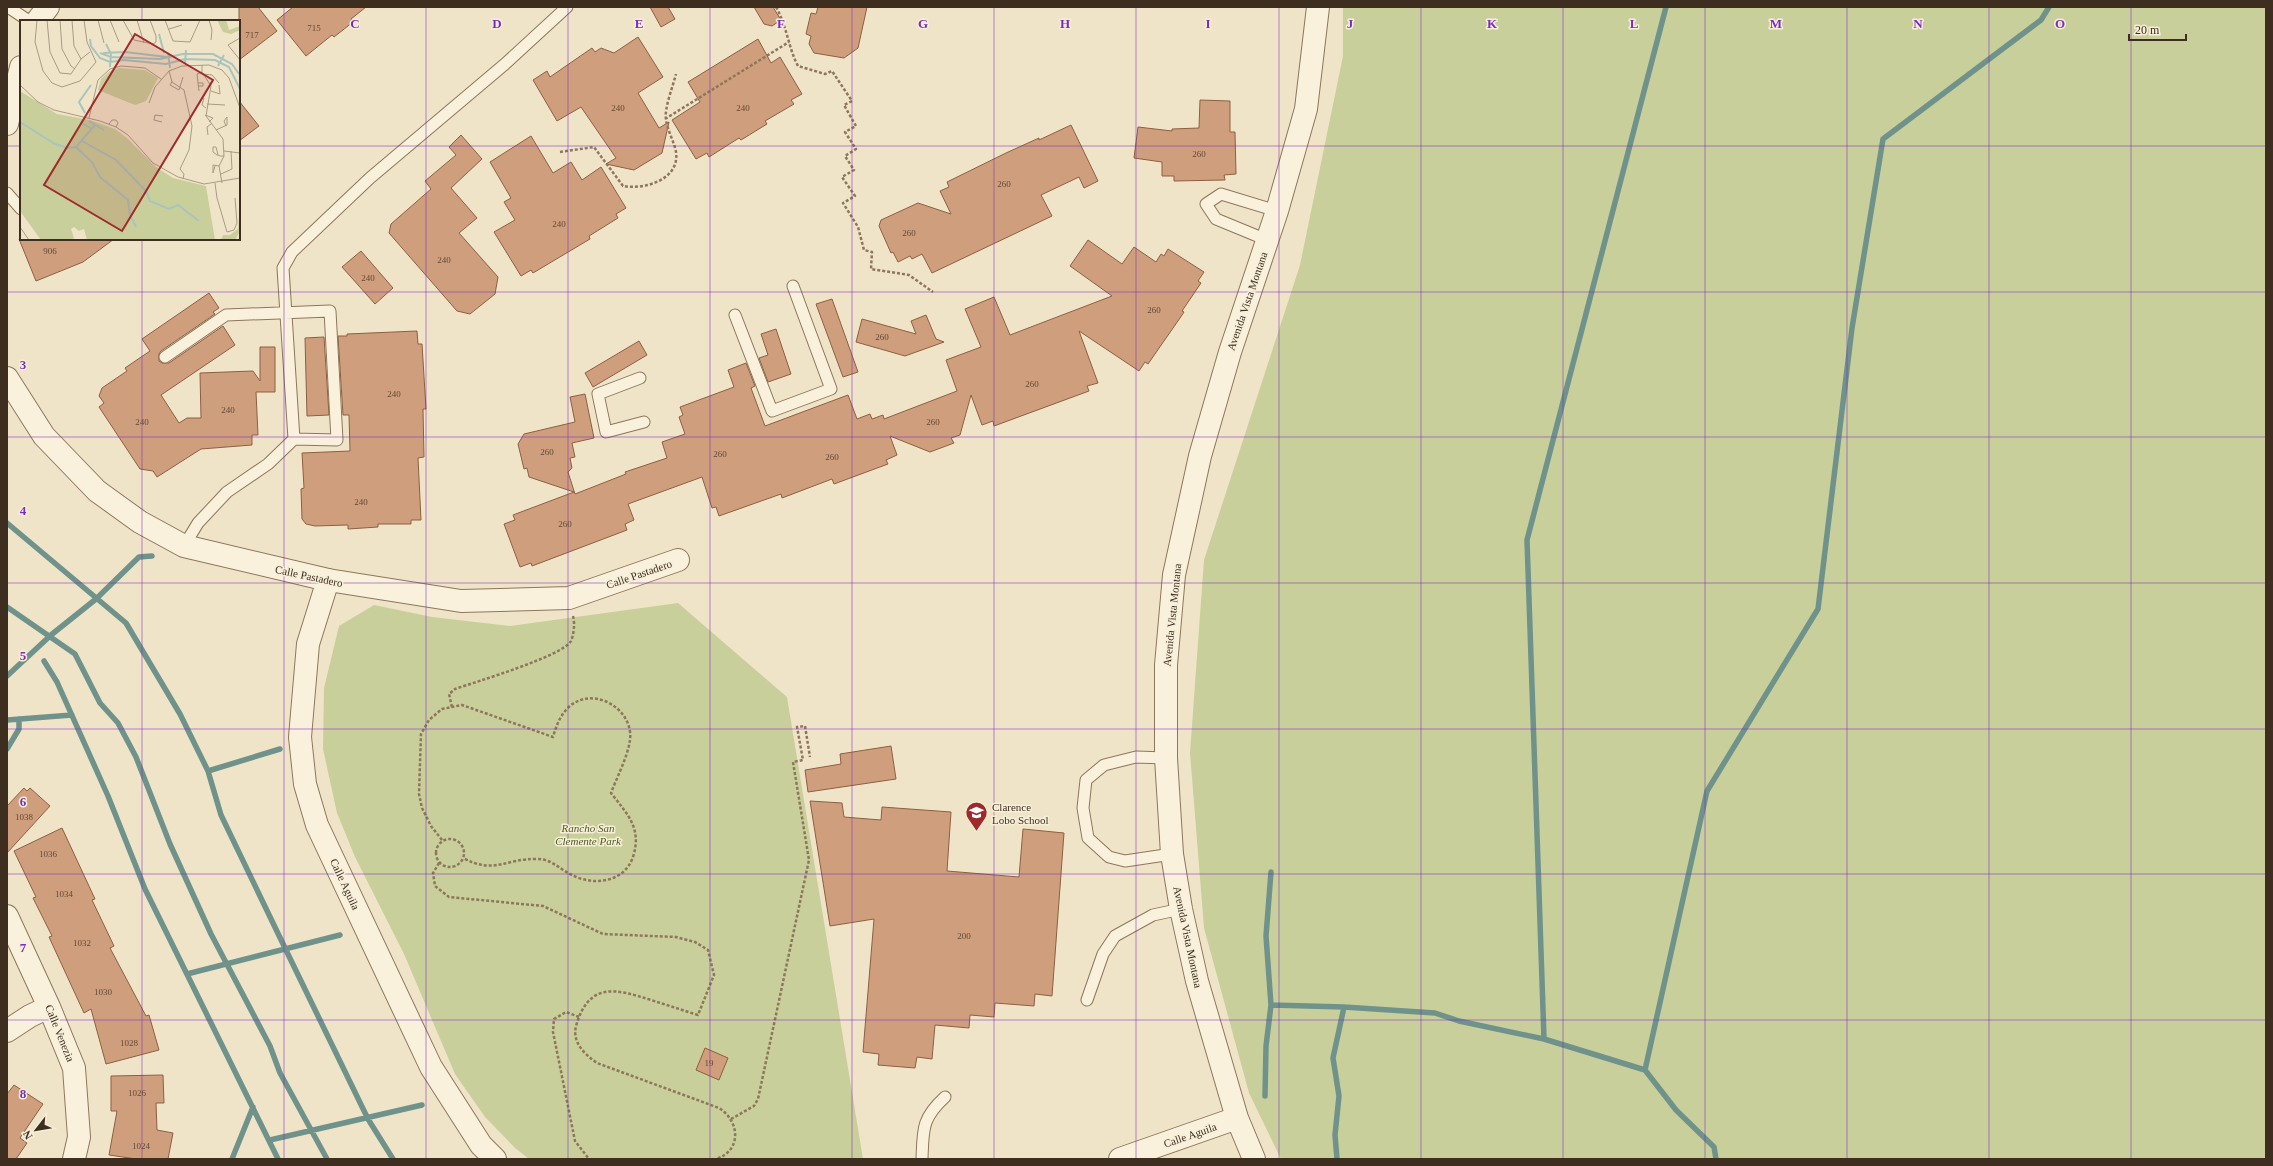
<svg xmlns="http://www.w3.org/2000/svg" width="2273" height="1166" viewBox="0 0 2273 1166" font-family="'Times New Roman',serif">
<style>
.green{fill:#c9cf9b}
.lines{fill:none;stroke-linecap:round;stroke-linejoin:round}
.stream{stroke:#6f938a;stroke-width:5.5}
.building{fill:#cf9f7d;stroke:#8d5f41}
.service-casing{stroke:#8d765c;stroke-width:13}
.minor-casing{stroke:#8d765c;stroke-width:24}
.tertiary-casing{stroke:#8d765c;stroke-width:24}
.path{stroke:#8d765c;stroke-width:2.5;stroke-dasharray:3 2;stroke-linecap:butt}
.service{stroke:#faf1dc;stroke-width:11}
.minor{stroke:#faf1dc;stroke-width:22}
.tertiary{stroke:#faf1dc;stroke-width:22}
.grid{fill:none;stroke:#7b2cbf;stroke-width:1;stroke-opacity:0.55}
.labels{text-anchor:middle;stroke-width:3;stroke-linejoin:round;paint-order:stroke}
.number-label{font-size:9px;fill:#624a37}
.street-label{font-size:11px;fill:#3d2e20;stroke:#f7eed8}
.poi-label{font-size:11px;fill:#3d2e20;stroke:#f7eed8;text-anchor:start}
.park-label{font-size:11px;font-style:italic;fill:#4d5a26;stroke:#f7eed8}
.inset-river{fill:none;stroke:#a9c4bc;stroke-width:2}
.inset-road{fill:none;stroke:#a89b85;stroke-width:1}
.view{fill:#9e2a2b;fill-opacity:0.15;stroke:#9e2a2b;stroke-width:2}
.inset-edge{fill:none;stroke:#3d2e20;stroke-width:2}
.grid-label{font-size:13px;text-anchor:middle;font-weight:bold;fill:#7b2cbf;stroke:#f7eed8;stroke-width:3;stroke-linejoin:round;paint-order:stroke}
</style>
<rect width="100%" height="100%" fill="#f0e4c8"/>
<path class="green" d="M1343,7H2266V1159H1281L1249,1093L1204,928L1190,753L1204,560L1300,265L1343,56Z
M678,603L787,697L863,1159H529L515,1148L485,1117L455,1074L404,954L355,857L337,813L323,749L324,688L339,626L374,605L432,617L510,626Z"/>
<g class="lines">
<path class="stream" d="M7,523L126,623L180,714L208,771L221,815L285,948L368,1119L393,1159
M7,607L75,654L100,703L118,723L136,757L170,844L211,934L270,1046L280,1073L327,1159
M44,661L57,682L108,796L145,889L278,1159
M7,676L51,635L96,599L139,557L152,556
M7,720L72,715
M7,749L19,729V719
M208,771L280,749
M187,974L340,935
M1271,1005L1344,1007L1435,1013L1459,1021L1544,1039L1645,1070L1676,1110L1714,1147L1716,1159
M1544,1039L1527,540L1666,7
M1645,1070L1707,791L1818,609L1852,328L1883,139L2041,20L2049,7
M1265,1096L1266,1046L1271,1005L1266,936L1271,872
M270,1140L422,1105
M232,1159L253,1107
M1337,1159L1335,1135L1339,1096L1333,1058L1344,1007"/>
</g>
<path class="building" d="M239,7H258L277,31L239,60Z
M293,7H366L351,19L353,22L334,37L332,35L306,56L277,20Z
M650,7H668L675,19L661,27Z
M754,7H773L781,20L772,26L764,24Z
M818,7H867L858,48L844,58L814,53L809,44L811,36L806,34L811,13L816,14Z
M638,37L663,77L638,93L659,128L669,122L662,153L634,170L606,164L616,158L581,107L557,121L533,80L547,71L550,77L592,48L595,52L601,48L614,53Z
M758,39L771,63L780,57L802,94L791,100L794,104L765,121L767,124L741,140L739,138L709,157L707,153L696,159L672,120L700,102L688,82Z
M1200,100L1230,101V132H1235L1236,174L1224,175L1225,180L1174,181V176H1162V162L1134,158L1138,127L1172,131V129L1199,128Z
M239,101L259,126L239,141Z
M1071,125L1098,181L1084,188L1079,177L1041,195L1052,216L932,273L922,254L912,259L910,256L898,262L893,252L891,253L879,226L881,220L918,203L951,214L940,191L949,187L947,182L1006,153L1039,138V140Z
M461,135L482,159L451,188L477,218L459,233L498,277L495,294L470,314L457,311L389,233L391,224L431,189L425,181L456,155L449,147Z
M531,136L553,173L571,162L582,180L601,167L626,208L616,214L618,218L589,236L590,239L533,273L531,270L521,276L494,232L515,220L504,202L511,198L490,162Z
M19,239H114L83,262L36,281Z
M1088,240L1122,264L1134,247L1156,262L1161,254L1164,256L1168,249L1204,272L1198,281L1201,283L1182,311L1184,312L1180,318L1148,364L1145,362L1139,371L1079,331L1098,383L1087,386L1089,391L994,426L993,421L982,425L971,395L960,435L951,438L954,443L930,452L890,436L897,455L886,460L888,464L834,484L832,479L782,498L781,494L719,516L716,507L712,508L702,477L628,504L634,520L625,524L627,530L532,566L531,563L520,567L504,524L515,520L513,515L574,492L529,477L527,468L524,469L518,444L524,434L575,422L570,397L585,394L594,438L572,443L575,457L570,458L572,468L568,472L575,494L626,474L625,472L667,458L662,442L685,434L679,417L683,415L680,407L734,387L728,370L746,363L755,386L751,388L765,426L848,395L857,419L870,414L872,419L883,415L884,419L957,391L946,360L981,347L965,309L994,297L1010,335L1112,296L1070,266Z
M361,251L393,288L375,304L342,267Z
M209,293L219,308L213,312L215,314L161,351L159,354V361L162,363H169L223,326L235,345L161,395L179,423L187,418H201L200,373L253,371L260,381V347H275V392H256L258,435H252V445L201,449L157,477L153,471L140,469L99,407L104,403L99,396L102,388L127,371L125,368L150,351L142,339Z
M832,299L858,372L843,377L816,304Z
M926,315L936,339L944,342L905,356L856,342L862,319L916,334L911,321Z
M776,329L791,374L768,382L759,358L768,355L761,334Z
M417,331L418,344H422L426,409H423L424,457L418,458L421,520H411V524H378V527L348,529V525L315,526L306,524L302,519L301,489L304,488L302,453L350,451L349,415H343L338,336H347V334Z
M324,337L329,415L307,416L305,338Z
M639,341L647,355L593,387L585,373Z
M891,746L896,779L808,792L805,770L841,764L840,754Z
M24,788L27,791L30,788L50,806L7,853V806Z
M810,801L842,803L844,817L881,820L882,807L951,812L947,871L1019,877L1023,829L1064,833L1052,996L1035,994L1034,1006L995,1003L994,1017L970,1015L969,1028L935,1025L932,1059L917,1057L915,1068L878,1065L879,1054L863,1052L874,919L830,926Z
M62,828L95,899L92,900L114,946L110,948L146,1016L149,1015L159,1050L106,1064L91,1009L84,1013L49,937L52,936L33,898L36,897L14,851Z
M705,1048L728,1058L719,1080L696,1070Z
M163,1075L164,1103H156L157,1130L173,1133L168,1159H136L109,1155L117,1111H111V1076Z
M14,1085L43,1104L20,1138L27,1143L16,1159H7V1094Z"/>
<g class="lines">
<defs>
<path id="service" d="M8,7L29,21
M7,193L21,209
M1267,240L1216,219L1206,204L1221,194L1277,211
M735,315L772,411L831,389L793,286
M165,357L226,315L330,311L337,440L294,439
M640,378L598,394L606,432L644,422
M184,546L198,523L227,492L268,464L294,439L283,268L292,252L370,178L505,64L567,7
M1166,758L1136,757L1104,765L1086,780L1083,808L1088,838L1109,857L1125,861L1172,854
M1087,1000L1103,954L1115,936L1153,915L1181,909
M922,1159C923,1129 922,1118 945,1097"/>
<path id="minor" d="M37,21L48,7
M7,124L21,67
M328,580L461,601L569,598L678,560
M7,916L49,1007L74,1068L79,1137L74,1159
M7,1031L30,1016L49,1007"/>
<path id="tertiary" d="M7,378L44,436L97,491L140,522L184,546L328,580L308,644L300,737L305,784L317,825L431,1067L481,1145L495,1159
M1120,1159L1237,1118
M1254,1159L1237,1118L1197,981L1181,909L1172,854L1166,758V665L1174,575L1200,456L1230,352L1277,211L1306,109L1318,7"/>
</defs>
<use href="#service" class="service-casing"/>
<use href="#minor" class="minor-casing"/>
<use href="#tertiary" class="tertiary-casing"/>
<path class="path" d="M776,7C787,26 788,47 798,66L825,74L832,71L852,101L844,105L856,126L845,132L856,149L845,156L854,170L842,177L855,196L843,203L858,227L864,250L872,252L871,269L909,275L933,292
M665,119L789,42
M560,152L594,147L623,186C644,190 680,180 676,152C674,141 667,130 666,119C664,109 673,86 676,74
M452,707L449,694L455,689C475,682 563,656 571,641C574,634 575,623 573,616
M436 853a14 14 0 1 1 28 0a14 14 0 1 1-28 0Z
M442,840L431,826L422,808L419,794L421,734L429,720L442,709L462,705L553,737C556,727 559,718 566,710C589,683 634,707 630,740C628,756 617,777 611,793C628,815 642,828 633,857C624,883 593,886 572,875C559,869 552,859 537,859C506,858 495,875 463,858
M439,863L433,873L435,886L449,897L543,906L603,934L676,937L695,942L708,950L714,975L698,1015C682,1010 667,1005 651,1000C616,989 589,981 576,1026C572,1042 584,1054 597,1063L719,1108C740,1121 742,1151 716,1159
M579,1017L566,1012L554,1019L553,1032L575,1141L589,1159
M731,1119L754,1106L758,1099L809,860L793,762L803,760L797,727L805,726L810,757"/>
<use href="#service" class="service"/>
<use href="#minor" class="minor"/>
<use href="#tertiary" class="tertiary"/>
</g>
<path class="grid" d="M142,7V21M284,7V1159M426,7V1159M568,7V1159M710,7V1159M852,7V1159M994,7V1159M1136,7V1159M1279,7V1159M1421,7V1159M1563,7V1159M1705,7V1159M1847,7V1159M1989,7V1159M2131,7V1159M7,146H21M239,146H2266M142,239V1159M7,292H2266M7,437H2266M7,583H2266M7,729H2266M7,874H2266M7,1020H2266"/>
<defs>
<symbol id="school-pin" viewBox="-11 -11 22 30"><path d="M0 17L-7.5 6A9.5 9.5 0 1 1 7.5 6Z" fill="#9e2a2b" stroke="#f7eed8"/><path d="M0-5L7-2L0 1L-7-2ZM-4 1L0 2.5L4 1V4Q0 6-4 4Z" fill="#fff"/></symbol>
</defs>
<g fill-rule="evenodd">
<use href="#school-pin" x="964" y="800" width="25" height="34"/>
</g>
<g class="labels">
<g class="number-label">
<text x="314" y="31">715</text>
<text x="252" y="38">717</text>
<text x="618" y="111">240</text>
<text x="743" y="111">240</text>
<text x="1199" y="157">260</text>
<text x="1004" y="187">260</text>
<text x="559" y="227">240</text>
<text x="909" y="236">260</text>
<text x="50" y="254">906</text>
<text x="444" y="263">240</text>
<text x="368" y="281">240</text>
<text x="1154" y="313">260</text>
<text x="882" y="340">260</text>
<text x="1032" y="387">260</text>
<text x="394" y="397">240</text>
<text x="228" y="413">240</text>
<text x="142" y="425">240</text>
<text x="933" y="425">260</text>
<text x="547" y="455">260</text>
<text x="720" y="457">260</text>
<text x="832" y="460">260</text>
<text x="361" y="505">240</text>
<text x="565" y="527">260</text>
<text x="24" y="820">1038</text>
<text x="48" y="857">1036</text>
<text x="64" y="897">1034</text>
<text x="964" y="939">200</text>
<text x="82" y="946">1032</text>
<text x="103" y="995">1030</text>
<text x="129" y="1046">1028</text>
<text x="709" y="1066">19</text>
<text x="137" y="1096">1026</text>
<text x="141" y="1149">1024</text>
</g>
<g class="street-label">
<text transform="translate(1247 301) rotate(-71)" y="4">Avenida Vista Montana</text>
<text transform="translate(639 574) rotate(-19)" y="4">Calle Pastadero</text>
<text transform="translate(309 576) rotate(12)" y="4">Calle Pastadero</text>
<text transform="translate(1172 615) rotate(-84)" y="4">Avenida Vista Montana</text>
<text transform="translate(345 884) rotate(65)" y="4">Calle Aguila</text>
<text transform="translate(1188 937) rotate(78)" y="4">Avenida Vista Montana</text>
<text transform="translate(60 1033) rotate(68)" y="4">Calle Venezia</text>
<text transform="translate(1190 1135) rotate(-19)" y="4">Calle Aguila</text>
</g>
<g class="poi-label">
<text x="992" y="811">Clarence<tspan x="992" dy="13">Lobo School</tspan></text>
</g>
<g class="park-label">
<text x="588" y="832">Rancho San<tspan x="588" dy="13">Clemente Park</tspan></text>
</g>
</g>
<g transform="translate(20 20)">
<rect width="220" height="220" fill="#f0e4c8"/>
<path d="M197,0H206L209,10L220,6V10L211,14L203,12ZM99,48L125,50L138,58L126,81L115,85L78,70L81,59L90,51ZM0,71L37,94L70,100L95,109L107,118L136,147L153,158L186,166L195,220H67L64,209L59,211L54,207L51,209L54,218L52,220H21L0,191ZM219,196L220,211L215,220H201L203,215H210L218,209Z" fill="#c9cf9b"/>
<path class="inset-river" d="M139,14L144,33M70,19L71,26L80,38L90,42L104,40L146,44L165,39L195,40L209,47L220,69M86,24L91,34L90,47M80,33L91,37L140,39L163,34H193L212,44L219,54M83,33L105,32L147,37M148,33L150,48M165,44L166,30M198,46L204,35M65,93L59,82L71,65M69,101L84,110M0,102L35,124L48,128L56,127L75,105M60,102L72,109M62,121L96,140L126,171L130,181L149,189L158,185L179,201M56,127L72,142L80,157L108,180L110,195L116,207"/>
<path class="inset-road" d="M17,0L15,22L23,51L32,63L42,67L60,61L76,42L67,22L64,0M27,0L30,32L40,53L51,54L61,39L70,32M40,0L42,29L51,46L55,49M52,0L54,26L61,39M78,0L84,23M90,0L99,22M103,0L114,20L133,24L136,22V16L130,0M117,0L124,23M145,0L153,21L170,22L180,0M189,0L192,10L191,20M149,9L162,5M220,18L208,25L220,40M182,45V52L191,66L186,96L203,119L204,136L199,146L202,163M149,51L152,62L164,70L172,106L169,130L160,149L164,154L163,159M183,54L192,55L199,63M152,62L150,65L159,70L163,57M178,63H183V66H178M0,65L18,82L34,90L80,101L96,107L108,115L133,143L158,157L184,164L220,158M179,71L177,54L182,52M191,71L200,74L199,65M184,78L182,85L186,88M129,83L135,67L149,51L162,46L189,45L202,50L209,58L220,88M187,84L205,85M185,95L193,98L189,102M69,98L78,60L90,49L101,46L125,48L141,59M142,102L134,100L135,95L143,96M89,104L92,100H96L98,103L96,107M196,110L207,105V97L204,101L206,106M188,115L187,107L191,104M204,131L220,133M198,135L196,127H193V132L197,135H198L200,136H204M195,146L193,153V145L199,146M201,154L212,149L211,131M195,163L197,178L207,212L214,210L217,203L215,178M0,207L9,220"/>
<path class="view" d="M115,14L193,60L102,211L24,165Z"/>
<rect width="220" height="220" class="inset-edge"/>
</g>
<g class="grid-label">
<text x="355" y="28">C</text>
<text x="497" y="28">D</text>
<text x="639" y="28">E</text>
<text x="781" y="28">F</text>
<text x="923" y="28">G</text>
<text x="1065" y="28">H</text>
<text x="1208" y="28">I</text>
<text x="1350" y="28">J</text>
<text x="1492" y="28">K</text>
<text x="1634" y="28">L</text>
<text x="1776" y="28">M</text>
<text x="1918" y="28">N</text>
<text x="2060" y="28">O</text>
<text x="23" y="369">3</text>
<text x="23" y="515">4</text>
<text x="23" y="660">5</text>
<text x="23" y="806">6</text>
<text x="23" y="952">7</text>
<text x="23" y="1098">8</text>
</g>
<rect width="2273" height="1166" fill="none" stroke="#3d2e20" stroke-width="16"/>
<g transform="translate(36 1130) rotate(239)" stroke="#f7eed8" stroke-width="3" paint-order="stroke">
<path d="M0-3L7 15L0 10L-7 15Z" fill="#3d2e20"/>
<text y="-6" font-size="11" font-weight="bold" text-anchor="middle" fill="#3d2e20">N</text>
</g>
<path d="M2129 34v6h57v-6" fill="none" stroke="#3d2e20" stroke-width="2"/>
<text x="2135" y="34" font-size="12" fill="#3d2e20" stroke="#f7eed8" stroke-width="3" paint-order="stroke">20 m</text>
</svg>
